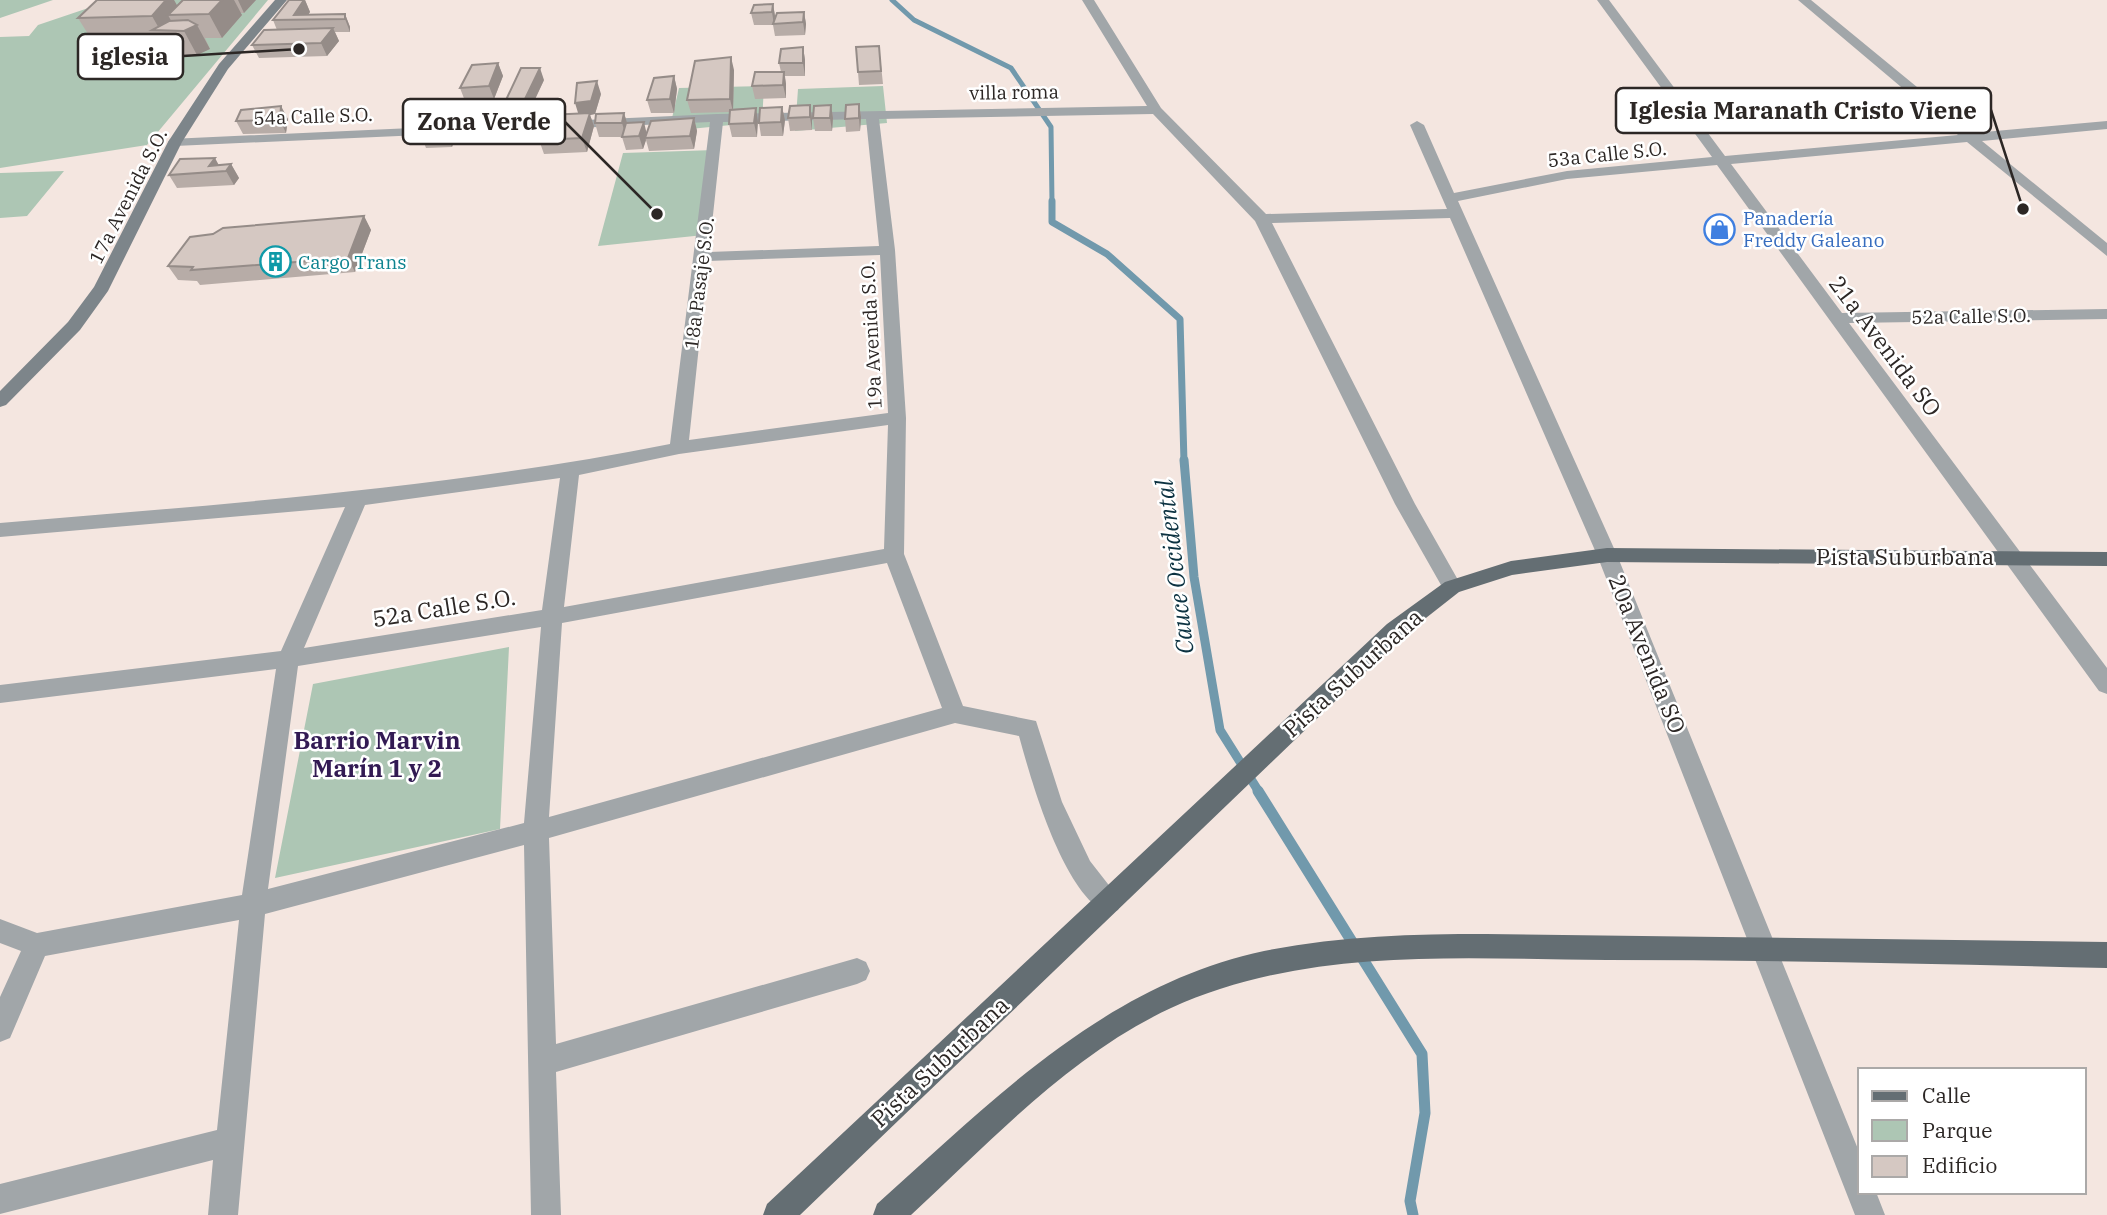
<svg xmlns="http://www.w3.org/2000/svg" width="2107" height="1215" viewBox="0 0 2107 1215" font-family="'IBM Plex Serif',serif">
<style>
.green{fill:#adc6b4}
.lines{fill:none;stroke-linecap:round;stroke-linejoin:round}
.stream-far3{stroke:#7199ac;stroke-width:5}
.stream-far2{stroke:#7199ac;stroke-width:7}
.stream-far1{stroke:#7199ac;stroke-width:9}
.stream{stroke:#7199ac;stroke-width:11}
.street{fill:#a1a6a9;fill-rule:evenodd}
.secondary{fill:#7d858a;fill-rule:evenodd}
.primary{fill:#646e73;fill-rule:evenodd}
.wall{fill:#b7aca7}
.shaded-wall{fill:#958c88}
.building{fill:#d5c8c2;stroke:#958c88;stroke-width:2}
.labels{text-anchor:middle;stroke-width:5;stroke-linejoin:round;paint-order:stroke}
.far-street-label{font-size:19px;fill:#2c2725;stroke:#fff}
.far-shop-label{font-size:19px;fill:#366cbe;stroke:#fff;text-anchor:start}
.far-culture-label{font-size:19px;fill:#0d838f;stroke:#fff;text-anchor:start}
.street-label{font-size:23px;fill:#2c2725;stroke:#fff}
.water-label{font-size:24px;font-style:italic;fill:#0c3241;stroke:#fff}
.neighbourhood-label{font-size:24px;font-weight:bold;fill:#321a53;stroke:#fff}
.leader{fill:none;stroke:#2c2725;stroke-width:2.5}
.callout-dot{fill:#2c2725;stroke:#fff;stroke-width:2.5}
.callout{fill:#fff;stroke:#2c2725;stroke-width:2.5}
.callout-label{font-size:24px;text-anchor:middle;font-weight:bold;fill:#2c2725}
</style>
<rect width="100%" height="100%" fill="#f4e6e0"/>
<path class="green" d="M0,0H53L0,18Z
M112,0H268L147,145L0,168V37L29,36L38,25Z
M764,86L762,122L669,131L679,88Z
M883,86L887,123L795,131L798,89Z
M715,150L704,235L598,246L623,153Z
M64,171L27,216L0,218V173Z
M509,647L500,829L275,878L313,684Z"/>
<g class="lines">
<path class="stream-far3" d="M892,0L914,20L1011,68L1051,127L1052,203"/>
<path class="stream-far2" d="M1052,201V222L1107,254L1180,319L1184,462"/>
<path class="stream-far1" d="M1184,460L1194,577L1220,730L1259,792"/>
<path class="stream" d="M1258,791L1422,1054L1425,1113L1410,1201L1413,1215"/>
<path class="street" d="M1082,0H1094L1161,108L1266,214L1447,209L1410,125L1417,121L1424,125L1454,193L1567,171L1712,157L1597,0H1609L1725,156L1958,135L1798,0H1811L1973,133L2107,121V129L1982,141L2107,243V256L1967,142L1731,164L1842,313L2107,309V319L1849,323L2107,668V694L2099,691L1717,165L1567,179L1458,201L1617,555L1860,1154V1192H1876L1885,1215H1855L1597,555L1450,218L1272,223L1415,504L1462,587L1459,592H1445L1395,504L1255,221L1153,114L879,119L895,250L906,418L904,554L963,706L1036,721L1062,802L1090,861L1122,902L1118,910L1109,914C1064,897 1031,780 1019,736L955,723L549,838L556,1044L857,958L866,962L870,971L866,980L857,984L556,1072L561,1215H531L524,845L265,914L238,1215H208L213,1160L0,1214V1184L217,1130L239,920L45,956L10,1038L0,1042V997L21,951L0,943V919L37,933L242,895L276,669L0,703V685L281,651L345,507L0,537V523C225,504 449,488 670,444L710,122L175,146L168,142L170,139L717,114L1147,106ZM866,119L879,246L709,252L723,122ZM880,255L888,413L689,440L708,261ZM888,425L884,549L564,607L579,475L679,454ZM560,478L542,610L304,648L365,505ZM887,563L942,708L549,817L562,623ZM541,627L524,823L268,889L298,666Z"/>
<path class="secondary" d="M275,0H287L228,69L182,142L108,291L80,330L6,405L0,407V391L68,322L94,287L168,142L219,64Z"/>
<path class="primary" d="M1607,548L2107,552V566L1607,562L1512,575L1459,592L1403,636L800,1215H763L767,1204L1387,624L1445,582L1511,561Z
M1486,934L2107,942V968C1940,964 1774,960 1607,960C1462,959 1306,946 1171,1008C1070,1055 991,1141 911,1215H873L877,1204C993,1100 1105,985 1264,951C1337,936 1412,934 1486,934Z"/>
</g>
<path class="wall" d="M174,0L177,6L183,0H256L244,13H240L242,15L222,38H205L210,49L197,55H165L157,40L93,42L78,18Z
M305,0L310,12L308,14H345L350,27V32H335L339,41L327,56L259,58L252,45L277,30L273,20Z
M773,4L775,16L804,12L806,24L805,35L775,36L773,25H754L751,13Z
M879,46L883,84L859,85L858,72Z
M803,47L805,60V76H785L786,84V98L755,99L752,86L781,72L779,63Z
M498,63L503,76L494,99L465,101L460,88Z
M734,70L733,109L756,108L757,137H732L729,124L730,112L691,113L687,100Z
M674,76L677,89L674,113H651L647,100Z
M544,80L529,112L511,113L506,100Z
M601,94L595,114L590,115L594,126L587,152L544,154L539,140L578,114Z
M859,104L861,117L860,131L846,132L845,119Z
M810,105L812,118V130L790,131L788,118L790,106Z
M831,105L833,118L832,131H815L813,118Z
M782,107L785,120L783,136H761L759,123Z
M624,113L627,123L647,133L694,118L697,131L694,149L649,151L646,140L643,149L626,150L622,137H599L595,123Z
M288,119L286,133L243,134L236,121Z
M457,132L452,147L426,148L421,135Z
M231,164L239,178L234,185L177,188L169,175Z
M364,216L371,230L355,272L200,285L197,281L178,280L168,266Z"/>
<path class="shaded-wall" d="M166,0H174L182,14L168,15L175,28L160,30L152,16Z
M222,0H234L242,15L222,38L209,14Z
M238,0H256L244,13Z
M305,0L310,12L305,20L294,15Z
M773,4L775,16L774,25L772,12Z
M804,12L806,24L805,35L803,22Z
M345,14L350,27V32L345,19Z
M197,25L210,49L197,55L184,31Z
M333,28L339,41L327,56L321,43Z
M803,47L805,60V76L803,63Z
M731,57L734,70L733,112L730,99Z
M498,63L503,76L494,99L489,86Z
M540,68L544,80L529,112L525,99Z
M784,72L786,84V98L783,85Z
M674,76L677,89L674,113L670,99Z
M597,81L601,94L595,114L590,115L594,126L587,152L582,138L579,116L575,103Z
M859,104L861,117L860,131L859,118Z
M810,105L812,118V130L810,117Z
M831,105L833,118L832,131L830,118Z
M281,106L288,119L286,133L280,120Z
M782,107L785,120L783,136L781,122Z
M756,108L758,122L757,137L754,123Z
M624,113L628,126L626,136L622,123Z
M694,118L697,131L694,149L690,136Z
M452,119L457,132L452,147L446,134Z
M644,122L647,135L645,138L646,140L643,149L639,136Z
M215,158L222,171L209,166Z
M231,164L239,178L234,185L226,171Z
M364,216L371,230L355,272L348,258Z"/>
<path class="building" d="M97,0H166L152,16L78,18Z
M183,0H222L209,14L168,15Z
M289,0H304L294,15L345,14V19L273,20Z
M773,4L772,12L751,13L754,5Z
M804,12L803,22L773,24L777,13Z
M188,20L197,25L184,31L152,30L169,21Z
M333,28L321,43L252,45L264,30Z
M879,46L881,71L858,72L856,47Z
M803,47V63H779L781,49Z
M731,57L730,99L687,100L695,61Z
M498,63L489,86L460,88L472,65Z
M521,68H540L525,99L506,100Z
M755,72H784L783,85L752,86Z
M674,76L670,99L647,100L654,78Z
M597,81L591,101L575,103L577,83Z
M859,104V118L845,119L846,105Z
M810,105V117L788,118L790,106Z
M831,105L830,118H813L814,106Z
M281,106L280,120L236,121L241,110Z
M782,107L781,122L759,123L760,108Z
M756,108L754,123L729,124L730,110Z
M590,113L582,138L539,140L547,115Z
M624,113L622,123H595L596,114Z
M694,118L690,136L645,138L651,121Z
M644,122L639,136L622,137L626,123Z
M215,158L209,166L231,164L226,171L169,175L180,159Z
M364,216L348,258L191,270L193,267L168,266L190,237L213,234L223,228Z"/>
<defs>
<symbol id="shop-ring" viewBox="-11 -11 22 22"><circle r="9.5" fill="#fff" stroke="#3f7fe0" stroke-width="1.5"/><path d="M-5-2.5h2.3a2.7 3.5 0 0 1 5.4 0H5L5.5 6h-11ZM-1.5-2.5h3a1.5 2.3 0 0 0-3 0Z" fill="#3f7fe0"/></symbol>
<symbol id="building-ring" viewBox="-11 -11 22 22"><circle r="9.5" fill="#fff" stroke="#0f9aa8" stroke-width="1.5"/><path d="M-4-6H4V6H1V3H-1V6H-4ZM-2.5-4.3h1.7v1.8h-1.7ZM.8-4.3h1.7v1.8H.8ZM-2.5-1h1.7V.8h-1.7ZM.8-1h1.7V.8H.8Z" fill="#0f9aa8"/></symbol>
</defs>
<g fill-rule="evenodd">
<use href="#shop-ring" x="1702" y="212" width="35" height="35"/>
<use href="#building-ring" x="258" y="244" width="35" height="35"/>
</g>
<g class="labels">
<g class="far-street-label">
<text transform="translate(1014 92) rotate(-1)" y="7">villa roma</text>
<text transform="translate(313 116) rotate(-2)" y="7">54a Calle S.O.</text>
<text transform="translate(1607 154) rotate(-6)" y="7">53a Calle S.O.</text>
<text transform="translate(128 196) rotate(-63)" y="7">17a Avenida S.O.</text>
<text transform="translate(699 283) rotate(-83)" y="7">18a Pasaje S.O.</text>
<text transform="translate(1971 316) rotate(-1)" y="7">52a Calle S.O.</text>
<text transform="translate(871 335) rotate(-93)" y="7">19a Avenida S.O.</text>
</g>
<g class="far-shop-label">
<text x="1743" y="225">Panadería<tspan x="1743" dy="22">Freddy Galeano</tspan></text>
</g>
<g class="far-culture-label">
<text x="298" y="269">Cargo Trans</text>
</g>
<g class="street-label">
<text transform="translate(1885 346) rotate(53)" y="8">21a Avenida SO</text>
<text x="1905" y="565">Pista Suburbana</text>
<text transform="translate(444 608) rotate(-9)" y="8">52a Calle S.O.</text>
<text transform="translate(1647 654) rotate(68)" y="8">20a Avenida SO</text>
<text transform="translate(1353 673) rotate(-42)" y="8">Pista Suburbana</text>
<text transform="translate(940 1062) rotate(-43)" y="8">Pista Suburbana</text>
</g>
<g class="water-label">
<text transform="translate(1175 567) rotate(-97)" y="8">Cauce Occidental</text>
</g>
<g class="neighbourhood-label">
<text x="377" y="749">Barrio Marvin<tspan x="377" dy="28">Marín 1 y 2</tspan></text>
</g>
</g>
<path class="leader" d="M299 49L183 56M2023 209L1991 110M657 214L565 122"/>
<g class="callout-dot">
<circle cx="299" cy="49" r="7"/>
<circle cx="2023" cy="209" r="7"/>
<circle cx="657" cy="214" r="7"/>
</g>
<g class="callout">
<rect x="78" y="34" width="105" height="45" rx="7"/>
<rect x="1616" y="88" width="375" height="45" rx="7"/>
<rect x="403" y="99" width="162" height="45" rx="7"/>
</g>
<g class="callout-label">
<text x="130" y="65">iglesia</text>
<text x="1803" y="119">Iglesia Maranath Cristo Viene</text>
<text x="484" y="130">Zona Verde</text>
</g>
<rect x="1858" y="1068" width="228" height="126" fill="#ffffff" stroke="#aba9a8" stroke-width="2"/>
<rect x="1872" y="1091" width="35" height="10" fill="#646e73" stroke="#aba9a8" stroke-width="2"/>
<text x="1922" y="1103" font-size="21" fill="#2c2725">Calle</text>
<rect x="1872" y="1120" width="35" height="21" fill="#adc6b4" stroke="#aba9a8" stroke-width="2"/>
<text x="1922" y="1138" font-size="21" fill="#2c2725">Parque</text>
<rect x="1872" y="1156" width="35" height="21" fill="#d5c8c2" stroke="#aba9a8" stroke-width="2"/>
<text x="1922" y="1173" font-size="21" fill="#2c2725">Edificio</text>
</svg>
